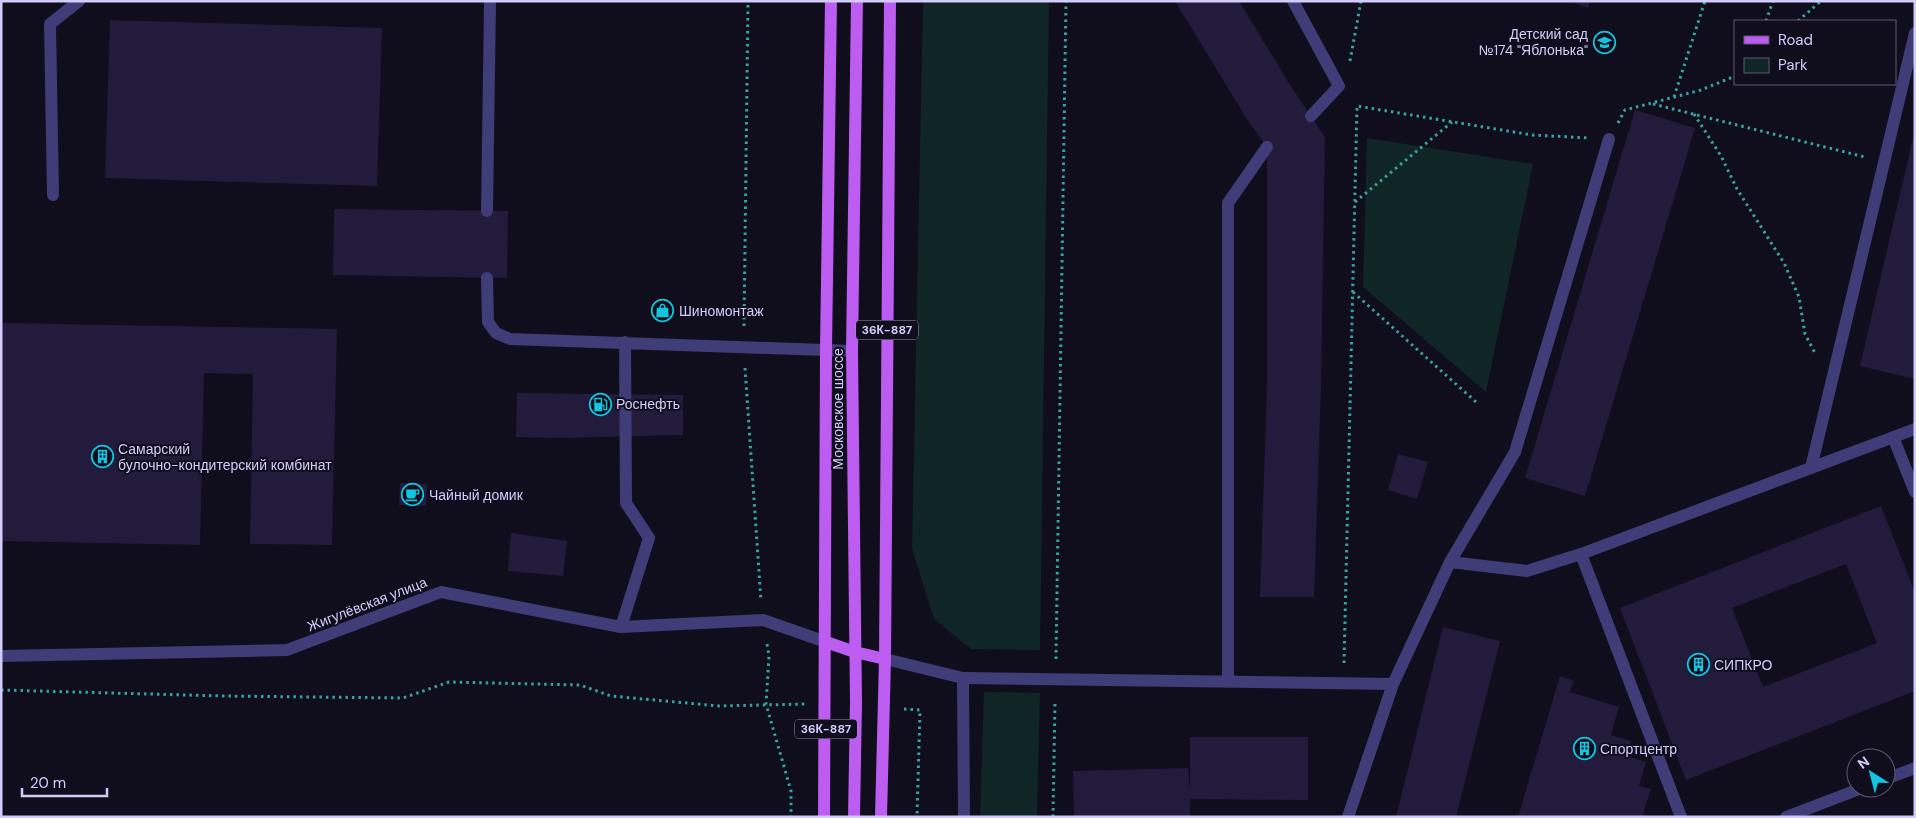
<svg xmlns="http://www.w3.org/2000/svg" width="1916" height="818" viewBox="0 0 1916 818" font-family="'DM Sans',sans-serif">
<style>
.green{fill:#102525}
.building{fill:#221b3b;fill-rule:evenodd}
.lines{fill:none;stroke-linecap:round;stroke-linejoin:round}
.path{stroke:#37a4a0;stroke-width:3;stroke-dasharray:2.5 4;stroke-linecap:butt}
.lane{stroke:#3f3c77;stroke-width:12}
.street{stroke:#3f3c77;stroke-width:12}
.primary{stroke:#bd5cf1;stroke-width:12}
.labels{text-anchor:middle;stroke-width:4;stroke-linejoin:round;paint-order:stroke}
.shield{fill:#100d1c;stroke:#9893b8;stroke-width:1}
.shield-label{font-size:12px;font-weight:bold;fill:#d2ccfb}
.poi-label{font-size:14px;fill:#d2ccfb;stroke:#100d1c;text-anchor:start}
.street-label{font-size:14px;fill:#d2ccfb;stroke:#100d1c}
</style>
<rect width="100%" height="100%" fill="#100d1c"/>
<path class="green" d="M923,1H1049L1040,650L971,649L934,619L912,549Z
M1367,138L1533,164L1486,392L1363,287Z
M984,692L1040,693L1037,817H980Z"/>
<path class="building" d="M1175,1H1239L1290,85L1325,137L1321,386L1314,597H1260L1267,386V147L1248,121Z
M1570,1H1590L1588,8Z
M110,20L382,28L377,186L105,178Z
M1635,110L1695,128L1585,496L1525,478Z
M1914,134H1915V379L1860,366Z
M334,209L508,211L507,278L333,275Z
M1,323L337,329L332,545L250,544L253,374L204,373L200,545L1,541Z
M517,393L683,395V435L559,438L516,437Z
M1398,454L1428,462L1417,499L1388,490Z
M400,483L427,484L426,506L399,505Z
M1881,506L1915,593V691L1686,780L1620,608ZM1846,564L1877,643L1763,687L1732,608Z
M511,533L567,541L563,576L508,571Z
M1443,627L1500,641L1456,817H1396Z
M1560,676L1574,681L1570,692L1619,707L1611,735L1631,741L1627,756L1646,762L1639,786L1651,789L1643,814L1652,817H1518Z
M1190,737H1308V800L1190,799V817H1074L1073,771L1188,768L1190,791Z"/>
<g class="lines">
<path class="path" d="M1766,21L1773,1
M1798,21L1821,1
M1350,61L1361,1
M1674,97L1705,1
M1653,104L1865,157
M1694,114L1721,156L1737,189L1784,263L1799,297L1805,334L1816,355
M1618,123L1625,110L1701,90L1735,76
M1355,202L1452,122
M1353,292L1476,402
M744,326L748,1
M745,368L761,601
M767,644L769,656L766,704L791,791V817
M1056,659L1066,1
M1344,663L1357,106L1532,135L1589,138
M1,690L223,696L403,698L449,682L580,685L611,696L719,706L806,704
M904,709L920,710L917,817
M1053,817L1055,700"/>
<path class="lane" d="M1293,1L1339,86L1311,116
M53,195L50,24L79,1
M487,211L490,1
M487,278L488,322L496,333L510,339L852,351
M1893,437L1915,492
M1811,468L1915,33
M1581,554L1681,817
M1450,562L1515,452L1609,139
M621,627L649,538L626,503L625,342
M963,678L1393,684L1450,562L1527,571L1581,554L1915,429
M1228,681V203L1267,147
M1886,779L1915,768
M1348,817L1393,684
M1786,817L1862,788"/>
<path class="street" d="M1,656L287,650L441,592L621,627L763,620L826,642
M885,659L963,678L964,817"/>
<path class="primary" d="M826,642L855,652L885,659
M824,817L826,350L831,1
M854,817L856,703L852,351L857,1
M881,817L885,659L890,1"/>
</g>
<defs>
<symbol id="school-ring" viewBox="-11 -11 22 22"><circle r="9.5" fill="#100d1c" stroke="#13c6df" stroke-width="1.5"/><path d="M0-5L7-2L0 1L-7-2ZM-4 1L0 2.5L4 1V4Q0 6-4 4Z" fill="#13c6df"/></symbol>
<symbol id="shop-ring" viewBox="-11 -11 22 22"><circle r="9.5" fill="#100d1c" stroke="#13c6df" stroke-width="1.5"/><path d="M-5-2.5h2.3a2.7 3.5 0 0 1 5.4 0H5L5.5 6h-11ZM-1.5-2.5h3a1.5 2.3 0 0 0-3 0Z" fill="#13c6df"/></symbol>
<symbol id="fuel-ring" viewBox="-11 -11 22 22"><circle r="9.5" fill="#100d1c" stroke="#13c6df" stroke-width="1.5"/><path d="M-5.5-6h7V0h2V4h1.3V-2.5L3-4.5l.8-.8L6-3V5H2.5V1h-1V6h-7ZM-4.2-4.7v3.2H.2V-4.7Z" fill="#13c6df"/></symbol>
<symbol id="building-ring" viewBox="-11 -11 22 22"><circle r="9.5" fill="#100d1c" stroke="#13c6df" stroke-width="1.5"/><path d="M-4-6H4V6H1V3H-1V6H-4ZM-2.5-4.3h1.7v1.8h-1.7ZM.8-4.3h1.7v1.8H.8ZM-2.5-1h1.7V.8h-1.7ZM.8-1h1.7V.8H.8Z" fill="#13c6df"/></symbol>
<symbol id="cafe-ring" viewBox="-11 -11 22 22"><circle r="9.5" fill="#100d1c" stroke="#13c6df" stroke-width="1.5"/><path d="M-5.5-4.5H6V0H3Q3 3.5 0 3.5H-2.5Q-5.5 3.5-5.5 0ZM3-3.2v2h1.7v-2ZM-6 4.5H4V6H-6Z" fill="#13c6df"/></symbol>
</defs>
<g fill-rule="evenodd">
<use href="#school-ring" x="1592" y="30" width="25" height="25"/>
<use href="#shop-ring" x="650" y="298" width="25" height="25"/>
<use href="#fuel-ring" x="588" y="392" width="25" height="25"/>
<use href="#building-ring" x="90" y="444" width="25" height="25"/>
<use href="#cafe-ring" x="400" y="482" width="25" height="25"/>
<use href="#building-ring" x="1686" y="652" width="25" height="25"/>
<use href="#building-ring" x="1572" y="736" width="25" height="25"/>
</g>
<g class="labels">
<g class="shield">
<rect x="856" y="320.5" width="62" height="19" rx="4"/>
<rect x="795" y="719.5" width="62" height="19" rx="4"/>
</g>
<g class="shield-label">
<text x="887" y="334">36К-887</text>
<text x="826" y="733">36К-887</text>
</g>
<g class="poi-label">
<text x="1588" y="39" text-anchor="end">Детский сад<tspan x="1588" dy="16">№174 "Яблонька"</tspan></text>
<text x="679" y="316">Шиномонтаж</text>
<text x="616" y="409">Роснефть</text>
<text x="118" y="454">Самарский<tspan x="118" dy="16">булочно-кондитерский комбинат</tspan></text>
<text x="429" y="500">Чайный домик</text>
<text x="1714" y="670">СИПКРО</text>
<text x="1600" y="754">Спортцентр</text>
</g>
<g class="street-label">
<text transform="translate(838 409) rotate(-90)" y="5">Московское шоссе</text>
<text transform="translate(367 604) rotate(-21)" y="5">Жигулёвская улица</text>
</g>
</g>
<rect width="1916" height="818" fill="none" stroke="#d2ccfb" stroke-width="5"/>
<rect x="1734" y="20" width="162" height="65" fill="#100d1c" stroke="#5e5975"/>
<rect x="1744" y="36" width="25" height="8" fill="#bd5cf1" stroke="#5e5975"/>
<text x="1778" y="45" font-size="15" fill="#d2ccfb">Road</text>
<rect x="1744" y="58" width="25" height="15" fill="#102525" stroke="#5e5975"/>
<text x="1778" y="70" font-size="15" fill="#d2ccfb">Park</text>
<g transform="translate(1871 773) rotate(324)"><circle r="24" fill="#100d1c" stroke="#5e5975"/>
<path d="M0-4L9 19L0 12L-9 19Z" fill="#13c6df"/>
<text y="-8" font-size="14" font-weight="bold" text-anchor="middle" fill="#d2ccfb">N</text>
</g>
<path d="M22 788v8h85v-8" fill="none" stroke="#d2ccfb" stroke-width="2.5"/>
<text x="30" y="788" font-size="15" fill="#d2ccfb" stroke="#100d1c" stroke-width="4" paint-order="stroke">20 m</text>
</svg>
